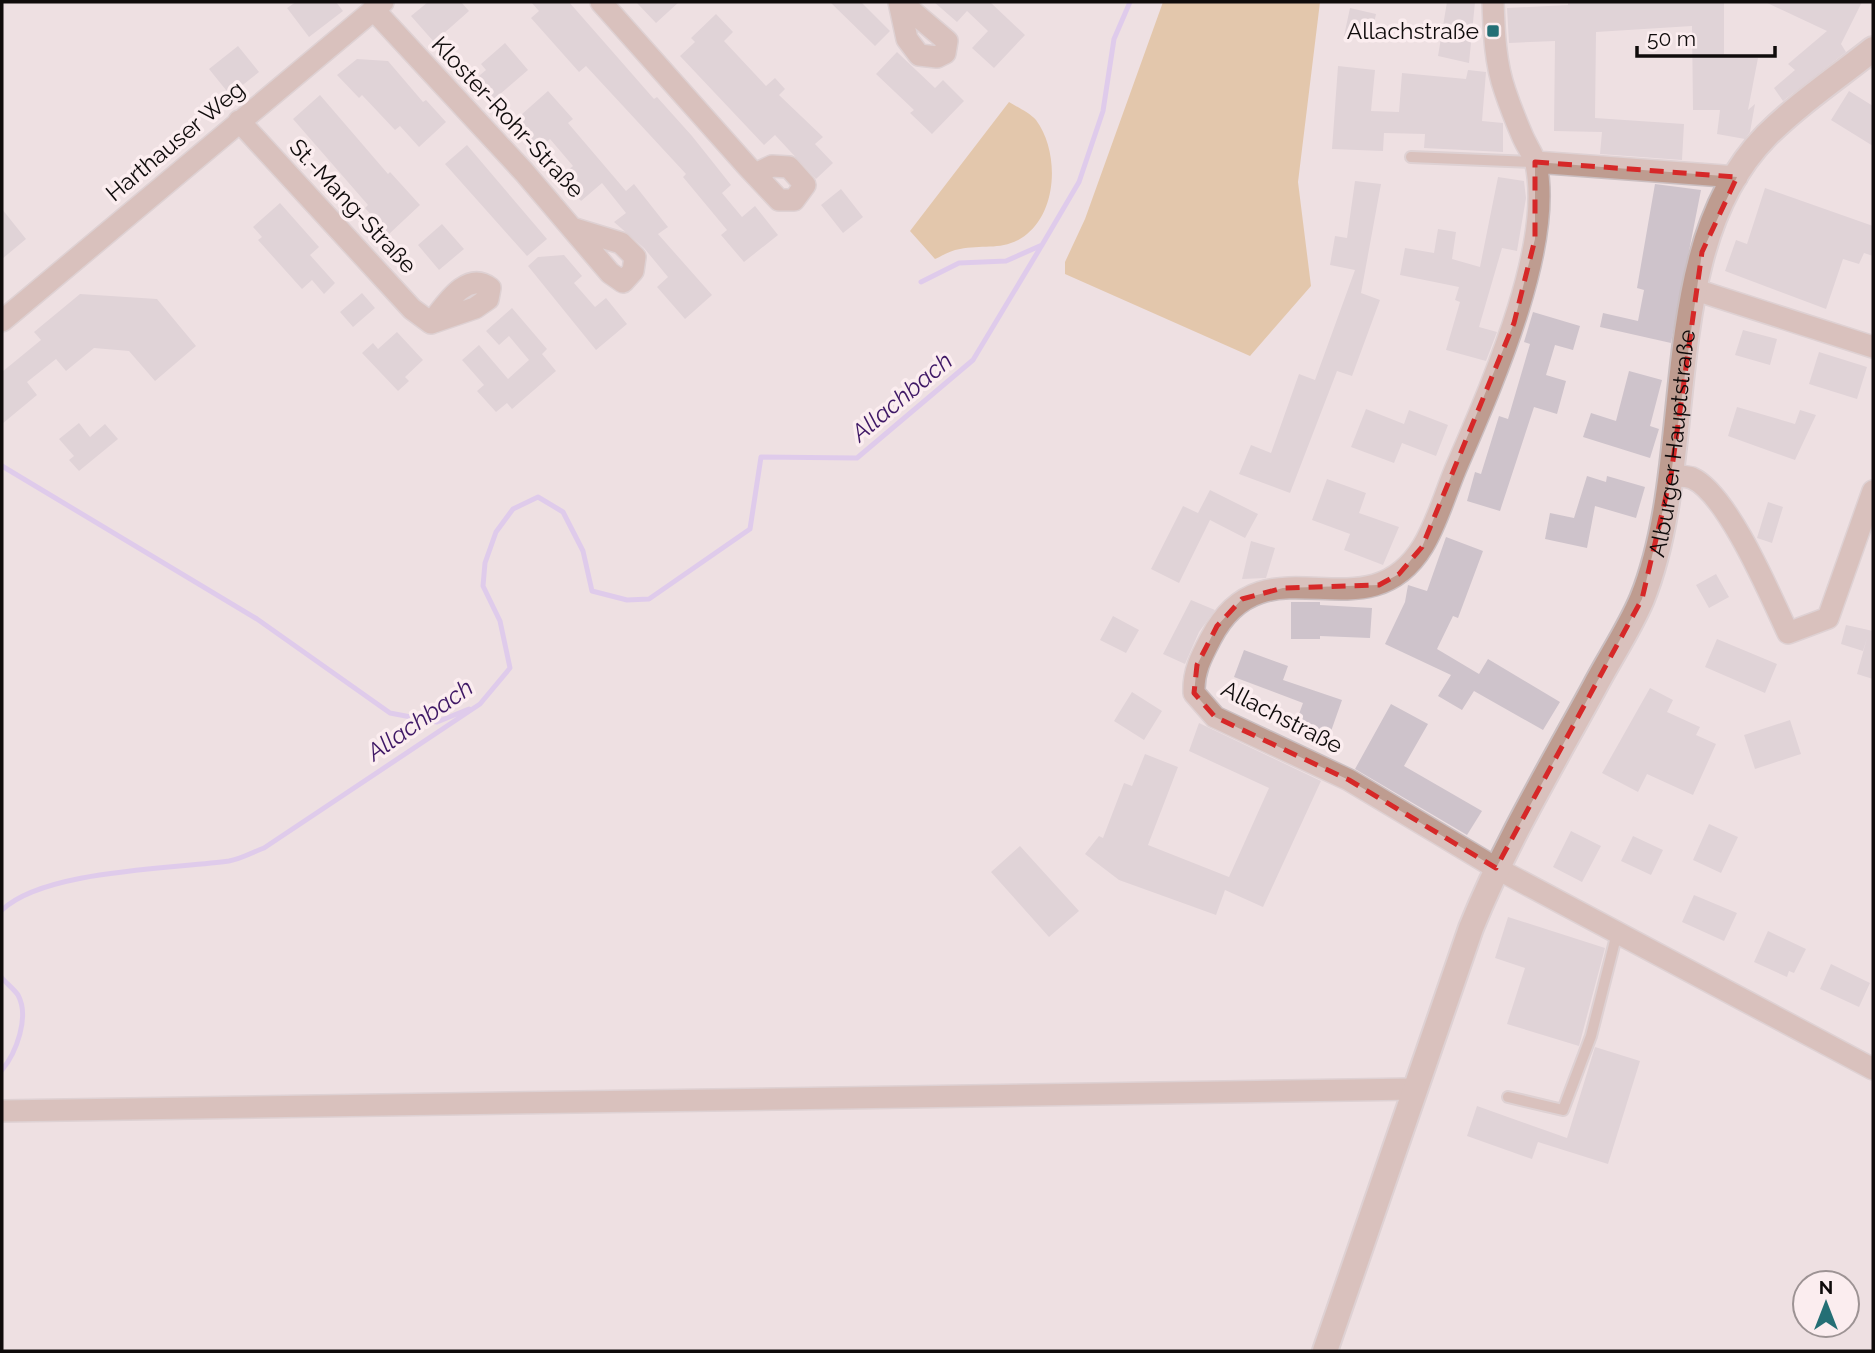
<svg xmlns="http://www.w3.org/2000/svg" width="1875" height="1353" viewBox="0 0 1875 1353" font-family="Raleway,sans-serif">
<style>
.green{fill:#d5a96c}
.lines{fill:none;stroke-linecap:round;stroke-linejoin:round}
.stream{stroke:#cdb2f6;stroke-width:5}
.building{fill:#cec3cb}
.service-casing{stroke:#cabec0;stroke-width:14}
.minor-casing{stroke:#cabec0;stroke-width:24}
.tertiary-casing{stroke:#cabec0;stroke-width:28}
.service{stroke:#be9c90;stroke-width:10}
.minor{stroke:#be9c90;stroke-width:21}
.tertiary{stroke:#be9c90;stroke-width:24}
.marked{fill:none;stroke:#d62828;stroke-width:5;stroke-dasharray:14 9;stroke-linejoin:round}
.poi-dot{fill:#246f75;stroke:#fbedef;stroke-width:2.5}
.labels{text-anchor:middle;stroke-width:7;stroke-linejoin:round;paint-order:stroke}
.poi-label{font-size:23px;fill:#0f0b0b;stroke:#fbedef;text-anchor:end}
.street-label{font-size:23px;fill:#0f0b0b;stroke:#fbedef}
.water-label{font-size:24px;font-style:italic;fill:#3e1765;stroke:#fbedef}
</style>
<rect width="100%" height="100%" fill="#eee0e2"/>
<path class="green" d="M1163,2H1320L1298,182L1311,286L1250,356L1065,274V262L1085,219Z
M1009,102C1017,107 1030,113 1036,120C1059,151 1058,209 1027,234C1005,252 984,244 960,249C951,250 942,256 935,259L910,231Z"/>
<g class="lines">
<path class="stream" d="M921,282L959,263L1006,261L1042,245
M2,466L257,619L390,713L437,722L469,709
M2,910C44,870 171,869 229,861C241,859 253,852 264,848L480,704L510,668L500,621L483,586L485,563L496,532L513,509L538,497L563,512L583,551L592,591L627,600L649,599L750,529L761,457L857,458L973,360L1042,245L1079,182L1103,111L1114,39L1130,2
M2,978C6,983 14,989 18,995C30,1017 16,1053 2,1070"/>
</g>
<path class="building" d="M296,2H336L343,11L309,37L287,8Z
M428,2H461L469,11L434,42L411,16Z
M531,2H569L654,99L657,97L692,136L731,185L722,193L742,217L755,206L778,235L744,262L721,235L727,230L683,177L686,174L586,66L579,72L531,18L539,11Z
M636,2H679L656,23Z
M830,2H861L890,31L875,46Z
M934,2H990L1025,35L994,68L972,48L988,31L967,11L957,22Z
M1447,2H1475L1469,63L1438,56Z
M1568,2H1724V54L1758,58L1748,110L1755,104L1750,132L1745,139L1717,134L1720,110H1693L1692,26L1596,32L1595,118L1684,124L1682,160L1600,154L1602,132L1554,131L1555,41L1509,43L1507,8L1568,5Z
M1765,2H1862L1841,44L1846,52L1783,101L1774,88L1795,70L1788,64L1827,31Z
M1350,8L1376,14L1370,41L1344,36Z
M716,14L733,32L724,41L766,86L775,78L785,89L779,95L823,137L815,144L833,163L816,179L775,135L764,145L680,56L695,42L691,38Z
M505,43L528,70L492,101L474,80L486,70L481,64Z
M238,46L259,72L230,95L209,69Z
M897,52L935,88L943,80L964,101L932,134L910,113L914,110L876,74Z
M357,59L388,61L423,102L426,100L446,122L419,147L400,126L395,130L362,95L359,98L337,75Z
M1338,66L1375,70L1371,111L1399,112L1402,73L1466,79L1468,70L1486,72L1482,121L1503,123V152L1424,148L1425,134L1384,133L1383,151L1332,149Z
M548,91L573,119L568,123L626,191L634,184L668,227L658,234L712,295L685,319L657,287L668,277L644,248L614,222L626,213L602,183L581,201L560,177L573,166L550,139L537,151L512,123Z
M1849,91L1873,106V146L1831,120Z
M320,95L388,174L390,172L420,205L389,234L365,208L368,205L293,119Z
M467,145L547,239L527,256L445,164Z
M1498,177L1524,181L1526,198L1517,251L1502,248L1479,327L1497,332L1486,361L1446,350L1460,302L1455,300L1459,287L1400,275L1405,248L1434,253L1438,229L1456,232L1452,259L1480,267Z
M1355,181L1381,184L1361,293L1380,300L1352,376L1337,371L1290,493L1239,474L1251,445L1271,453L1299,374L1315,380L1355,270L1330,265L1335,236L1347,238Z
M1655,184L1701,190L1671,343L1600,327L1603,313L1638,321L1644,290L1637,288Z
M1765,188L1873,226V256L1864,253L1859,264L1843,259L1826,309L1725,271L1736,240L1747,244Z
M841,189L863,217L843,233L821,205Z
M280,203L319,247L310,255L335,283L324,294L312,280L302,289L258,240L262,237L253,227Z
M2,209L26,239L2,259Z
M442,224L464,249L439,270L418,245Z
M564,255L582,276L574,283L595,307L606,298L627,324L596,350L528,266L538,257Z
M362,293L375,308L353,327L340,312Z
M80,294L157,299L196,346L155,381L129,351L94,348L66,371L56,359L27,382L37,395L2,424V372L41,340L34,332Z
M512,308L547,349L542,354L556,371L512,409L507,403L496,412L477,391L484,385L462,360L479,345L508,379L529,360L509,336L499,345L486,331Z
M1533,312L1580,326L1573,350L1555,345L1546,375L1566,381L1557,414L1534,407L1500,511L1467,501L1475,472L1481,474L1499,416L1508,419L1530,344L1524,342Z
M1743,330L1777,339L1770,365L1735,355Z
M397,332L423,360L405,377L409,381L398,391L362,353L373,343L378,349Z
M1819,352L1867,367L1857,399L1809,384Z
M1629,371L1662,380L1650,426L1659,429L1650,458L1583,437L1591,413L1616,421Z
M1737,407L1795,424L1800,410L1816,415L1795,460L1728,436Z
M1366,409L1404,424L1409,410L1448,425L1436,456L1402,443L1394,463L1351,447Z
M79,423L90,437L105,424L118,439L79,471L69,460L74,456L59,439Z
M1587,476L1606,482L1607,476L1645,487L1636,518L1595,506L1587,548L1545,539L1550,513L1574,518Z
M1327,479L1366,493L1359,513L1399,527L1383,565L1344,550L1350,534L1312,520Z
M1210,490L1258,514L1245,538L1210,520L1179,583L1151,569L1183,506L1198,513Z
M1768,502L1783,507L1772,543L1757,538Z
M1446,537L1483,551L1458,618L1453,616L1437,649L1479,674L1488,659L1560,702L1543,730L1474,691L1462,710L1438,696L1451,675L1385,644L1405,602L1408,585L1427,591Z
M1251,541L1275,548L1266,578L1242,579Z
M1716,574L1729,597L1709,608L1696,585Z
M1191,600L1215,610L1199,632L1185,664L1163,654Z
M1291,602H1320V605L1372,608L1370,638L1320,636V639H1291Z
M1113,616L1139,630L1126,653L1100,640Z
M1846,625L1873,631V679L1857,674L1867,638L1863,651L1841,644Z
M1717,639L1777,664L1765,693L1705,667Z
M1244,650L1288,666L1283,680L1342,700L1329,737L1295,725L1303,703L1234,677Z
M1650,688L1673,700L1667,712L1700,727L1696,735L1716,744L1693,795L1647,774L1638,792L1602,773Z
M1132,692L1162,711L1144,740L1114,721Z
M1391,704L1428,724L1404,766L1482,811L1467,835L1355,769Z
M1790,720L1801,754L1755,769L1744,735Z
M1199,723L1321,781L1263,907L1225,890L1216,915L1119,880L1085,854L1099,836L1103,838L1124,783L1132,786L1145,754L1178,767L1148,845L1229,877L1269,788L1189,751Z
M1709,824L1738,837L1721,873L1693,860Z
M1571,831L1601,846L1582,882L1553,867Z
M1633,836L1663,850L1651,875L1621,861Z
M1020,846L1079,911L1049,937L991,872Z
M1694,895L1737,913L1724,941L1682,922Z
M1508,917L1605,948L1579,1046L1507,1024L1525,968L1495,958Z
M1768,931L1806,949L1794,973L1789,971L1787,977L1754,962Z
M1831,964L1870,983L1859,1007L1820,989Z
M1595,1047L1640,1061L1608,1164L1538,1142L1532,1159L1467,1136L1477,1106L1567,1138Z"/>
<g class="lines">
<defs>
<path id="service" d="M1411,157L1535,162
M1508,1097L1563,1110L1591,1036L1617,933"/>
<path id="minor" d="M601,2L747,166L779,200H794L805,185L789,167L772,166L755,174
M899,2L907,39L919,55L937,57L945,53L947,41L901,2
M1493,2C1494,31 1495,63 1505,91C1510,106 1516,121 1522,135C1526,145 1533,154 1536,164C1554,248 1489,391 1456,468C1445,494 1437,523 1423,546C1366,640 1265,534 1211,638C1201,657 1193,672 1194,693L1215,717L1349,780L1496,868L1873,1069
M373,9L524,172L610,273L623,282L633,271L635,257L621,243L575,229
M239,121L412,309L431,323L475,308L488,299L490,288C466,270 445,306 431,323
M1535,162L1737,177
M1696,290L1873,347
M2,321L383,2
M1671,475C1677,476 1686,476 1692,478C1728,494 1771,597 1788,633L1828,618L1873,491
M2,1111L1414,1089"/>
<g id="tertiary">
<path id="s1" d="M1325,1351L1471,928C1505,844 1551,767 1594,688C1609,659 1629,630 1642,599C1699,458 1655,249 1766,136C1798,104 1838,77 1873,49"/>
</g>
</defs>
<use href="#service" class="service-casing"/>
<use href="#minor" class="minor-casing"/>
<use href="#tertiary" class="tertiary-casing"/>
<use href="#service" class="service"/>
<use href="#minor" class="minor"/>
<use href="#tertiary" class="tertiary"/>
</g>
<path d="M0 0H1875V1353H0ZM1535,162L1737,177L1702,252L1671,475L1642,599L1496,868L1349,780L1215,717L1194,693L1197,665L1217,626L1242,599L1283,588L1379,585L1399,574L1422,547L1514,323L1535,239Z" fill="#eee0e2" fill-opacity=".55" fill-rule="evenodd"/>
<path class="marked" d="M1535,162L1737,177L1702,252L1671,475L1642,599L1496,868L1349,780L1215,717L1194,693L1197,665L1217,626L1242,599L1283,588L1379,585L1399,574L1422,547L1514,323L1535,239Z"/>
<rect class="poi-dot" x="1486" y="24" width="14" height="14" rx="3.5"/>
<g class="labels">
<g class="poi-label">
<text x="1479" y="39">Allachstraße</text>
</g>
<g class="street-label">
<text transform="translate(508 117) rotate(47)" y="8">Kloster-Rohr-Straße</text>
<text transform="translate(175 141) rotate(-40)" y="8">Harthauser Weg</text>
<text transform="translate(353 206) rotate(47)" y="8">St.-Mang-Straße</text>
<text dy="8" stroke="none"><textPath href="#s1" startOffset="978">Alburger Hauptstraße</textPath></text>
<text transform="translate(1282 717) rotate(27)" y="8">Allachstraße</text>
</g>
<g class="water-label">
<text transform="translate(902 397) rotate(-40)" y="8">Allachbach</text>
<text transform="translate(420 720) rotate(-35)" y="8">Allachbach</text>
</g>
</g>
<rect width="1875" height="1353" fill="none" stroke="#0f0b0b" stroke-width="7"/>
<g transform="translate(1826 1304)"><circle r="33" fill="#fbedef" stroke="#9d9394" stroke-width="2"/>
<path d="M0-5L12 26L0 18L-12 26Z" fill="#246f75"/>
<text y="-10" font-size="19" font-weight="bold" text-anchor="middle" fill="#0f0b0b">N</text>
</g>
<path d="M1637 46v10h138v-10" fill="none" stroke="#0f0b0b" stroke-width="3.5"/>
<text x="1647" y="46" font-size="21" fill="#0f0b0b" stroke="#fbedef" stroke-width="5" paint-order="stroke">50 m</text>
</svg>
